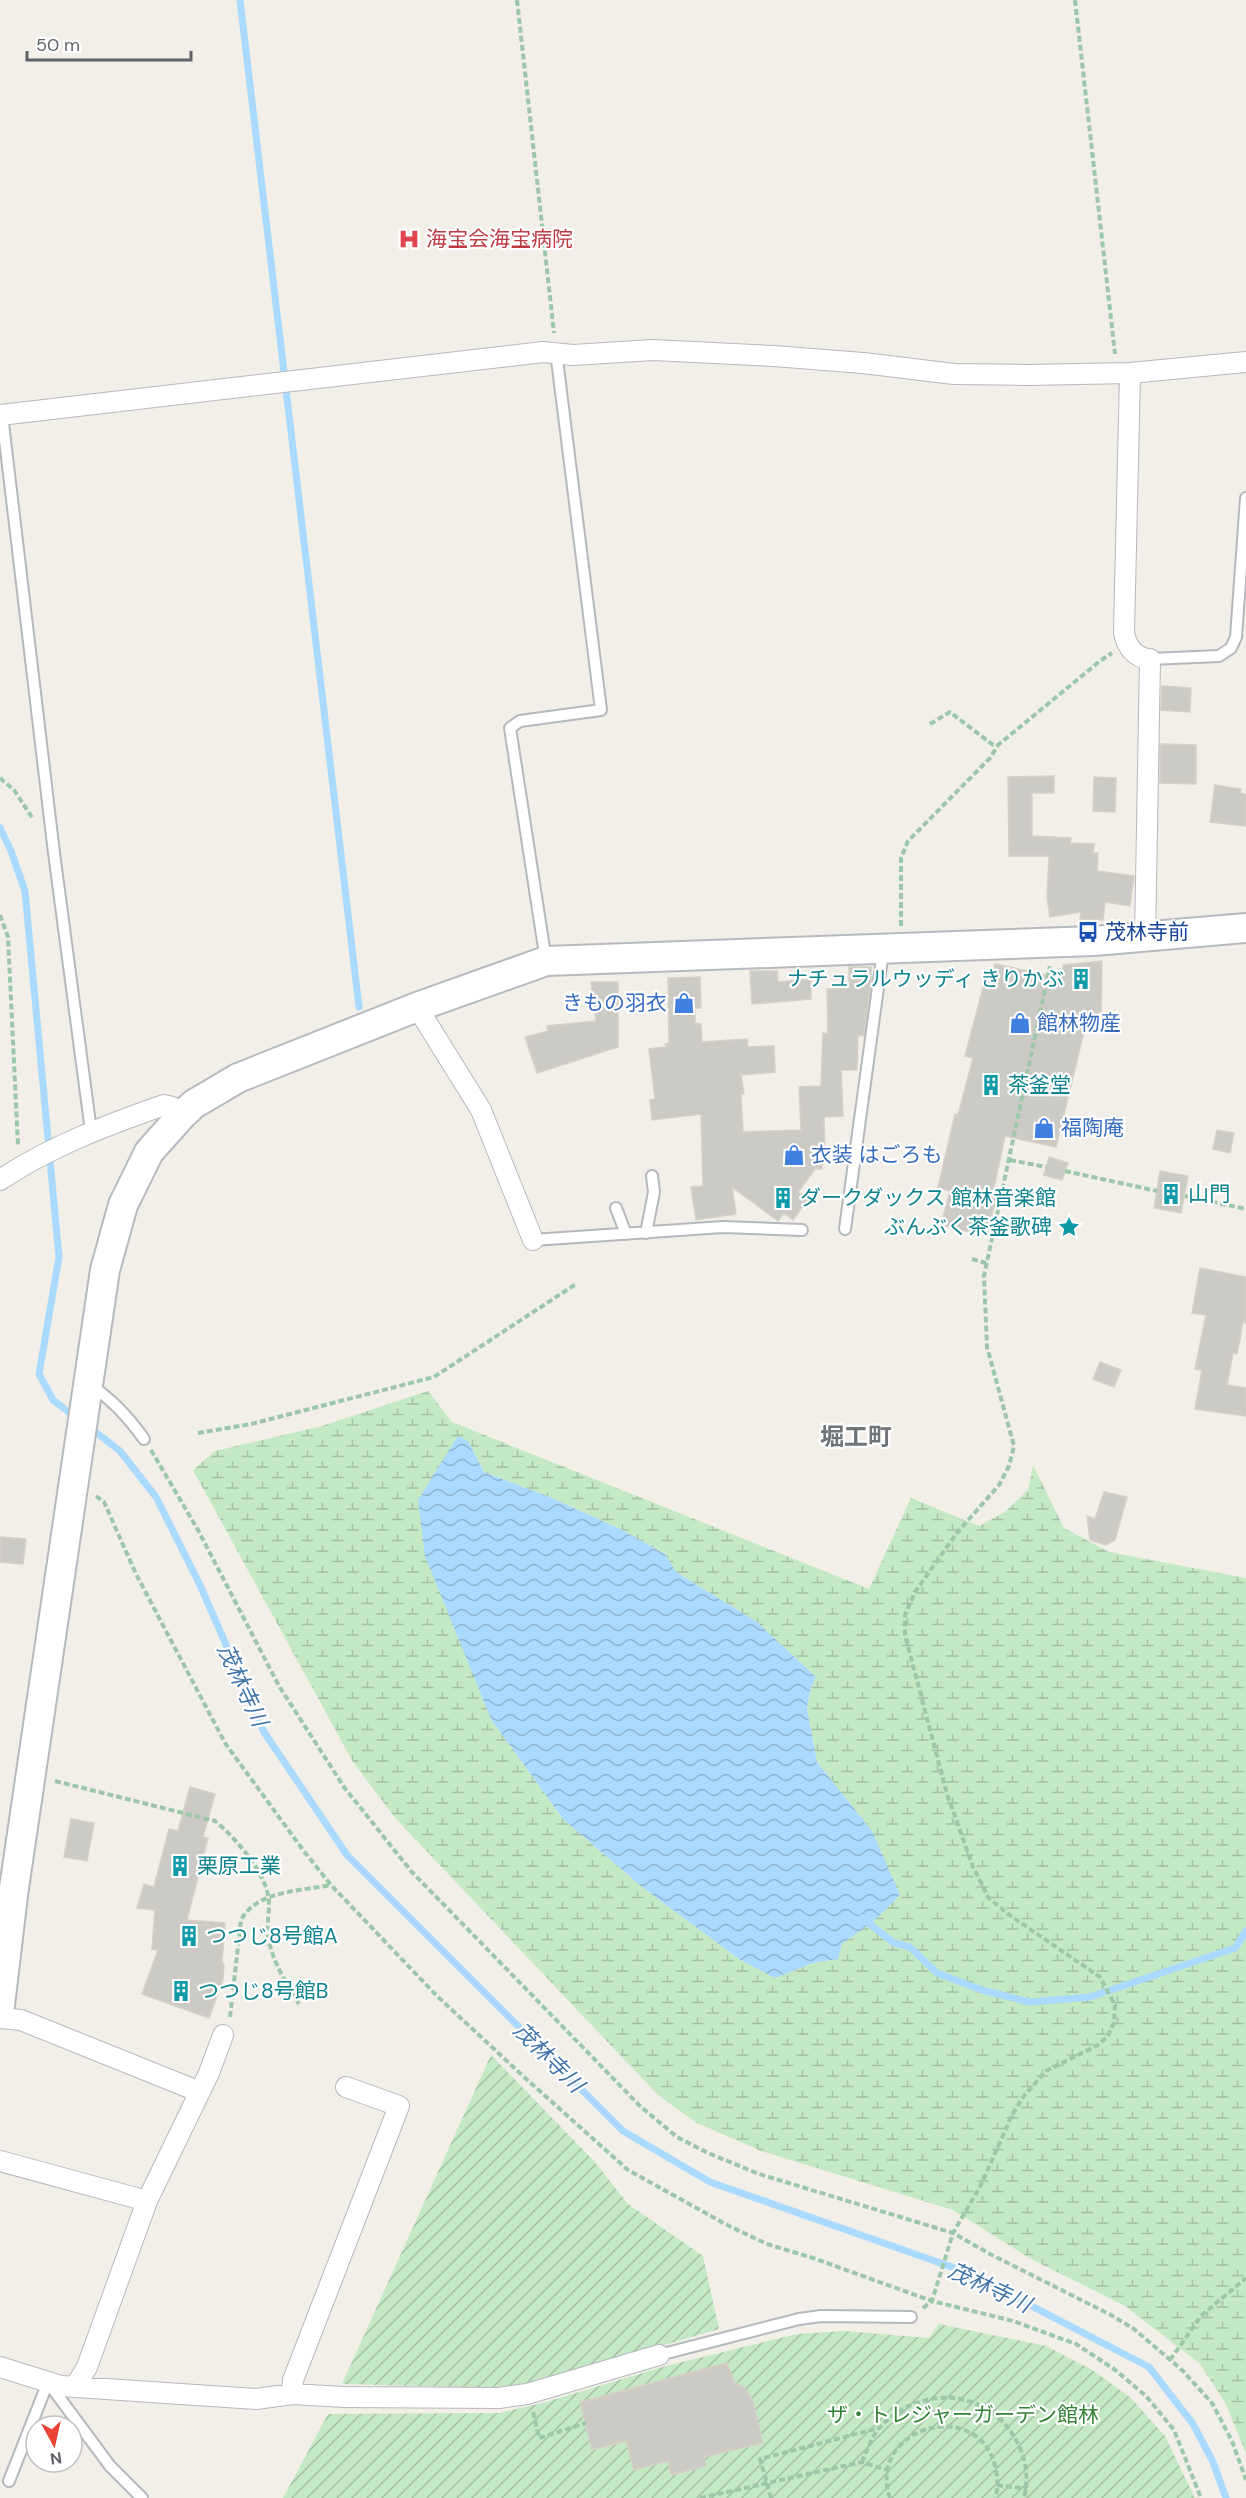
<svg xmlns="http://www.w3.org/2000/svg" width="1246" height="2498" viewBox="0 0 1246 2498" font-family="'DM Sans','Noto Sans JP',sans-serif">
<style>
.wetland{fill:url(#wetland-marsh);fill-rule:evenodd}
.garden{fill:url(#garden-furrows)}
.water{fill:url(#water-waves)}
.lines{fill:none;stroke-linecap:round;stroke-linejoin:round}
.stream{stroke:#aadaff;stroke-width:7}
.building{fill:#cccac5;stroke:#d6d1c6;stroke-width:1.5}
.lane-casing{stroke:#b5b8bc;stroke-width:14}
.street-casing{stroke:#b5b8bc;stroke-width:22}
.secondary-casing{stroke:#b6babf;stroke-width:32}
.path{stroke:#9cc7a9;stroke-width:4;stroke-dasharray:6 3;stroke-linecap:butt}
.lane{stroke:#fff;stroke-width:10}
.street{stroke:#fff;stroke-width:20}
.secondary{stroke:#fff;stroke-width:28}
.labels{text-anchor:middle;stroke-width:4.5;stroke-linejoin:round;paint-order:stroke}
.health-label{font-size:21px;fill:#be3a42;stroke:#fff;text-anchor:start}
.transit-label{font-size:21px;fill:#164399;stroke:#fff;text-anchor:start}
.culture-label{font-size:21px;fill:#0d838f;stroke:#fff;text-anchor:start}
.shop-label{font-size:21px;fill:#366cbe;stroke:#fff;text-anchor:start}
.park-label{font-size:21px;fill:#348238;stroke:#fff}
.water-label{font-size:22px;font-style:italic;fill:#4174aa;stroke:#fff}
.quarter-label{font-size:24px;font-weight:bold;fill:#70757a;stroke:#fff}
</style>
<defs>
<pattern id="wetland-marsh" width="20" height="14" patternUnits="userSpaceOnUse" patternTransform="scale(1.5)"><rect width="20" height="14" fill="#c5e8c5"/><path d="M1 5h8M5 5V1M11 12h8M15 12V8" fill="none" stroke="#a3c0a4"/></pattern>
<pattern id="garden-furrows" width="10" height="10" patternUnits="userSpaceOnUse" patternTransform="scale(1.5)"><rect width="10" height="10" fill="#c5e8c5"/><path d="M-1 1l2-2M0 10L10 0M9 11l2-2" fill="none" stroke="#a3c0a4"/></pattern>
<pattern id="water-waves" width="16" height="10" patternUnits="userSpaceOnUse" patternTransform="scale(1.5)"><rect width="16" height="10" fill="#aadaff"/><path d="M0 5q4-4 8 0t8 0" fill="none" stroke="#8eb4d2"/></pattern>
</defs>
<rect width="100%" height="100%" fill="#f1efe8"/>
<path class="wetland" d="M428,1391L452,1422L869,1589L911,1498L979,1526L1005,1512L1028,1490L1033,1465L1064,1528L1109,1552L1246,1578V2454L1226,2404L1200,2364L1125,2306L1031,2259L953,2210L761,2151L697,2123L658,2095L396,1819L353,1762L193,1470L215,1451L322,1426ZM458,1437L468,1441L484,1472L552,1498L620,1529L665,1554L676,1572L757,1622L816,1677L811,1687L807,1708L817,1762L872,1831L874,1921L842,1944L837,1959L813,1963L775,1978L739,1959L642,1887L563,1819L491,1719L441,1465Z"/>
<path class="garden" d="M491,2055L594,2161L628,2204L703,2256L719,2329L541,2381L496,2388L342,2384Z
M939,2324L1046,2346L1094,2371L1131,2398L1165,2436L1195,2498H283L328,2414L499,2413L546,2402L666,2366L797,2334L844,2331L929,2338Z"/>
<path class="water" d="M458,1436L468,1441L484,1472L552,1498L620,1529L665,1554L676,1572L757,1622L816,1677L811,1687L807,1708L817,1762L872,1831L900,1895L874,1921L842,1944L838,1959L813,1963L775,1978L739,1959L642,1887L563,1819L491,1719L425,1556L418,1500Z"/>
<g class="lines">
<path class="stream" d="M240,0L359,1007
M0,828L11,851L25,891L59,1257L39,1374L53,1400L75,1417
M89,1427L120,1451L156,1497L200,1585L264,1732L347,1855L623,2131L710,2182L966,2272L1149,2367L1193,2424L1213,2462L1226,2498
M862,1918L894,1943L910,1947L937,1973L982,1990L1029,2002L1090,1997L1235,1948L1246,1931"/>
</g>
<path class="building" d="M1162,686L1191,688L1190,712L1161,710Z
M1160,744L1196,745V784L1160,783Z
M1054,776V793H1032V836L1071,838L1070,843L1094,844L1093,853H1098L1097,871L1134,876L1130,906L1105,902L1103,920L1080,919L1081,912L1050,917L1047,897L1049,856H1009L1008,777Z
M1094,777L1116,778L1115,812L1093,811Z
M1215,785L1241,789L1240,793L1246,794V826L1210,822Z
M1102,961L1101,1025L1086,1023L1056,1147L1005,1136L992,1197L996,1198L987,1236L941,1225L950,1191L938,1188L955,1114L958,1115L973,1058L965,1056L986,976L992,977L995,964L1061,978L1063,965Z
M849,967H871V982L864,1036L858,1035L857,1070H841L843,1116L824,1117L825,1161H822V1169H815L798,1192L808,1199L793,1220L784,1213L778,1221L732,1187L736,1214L696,1220L691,1187L703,1186L701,1114L652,1120L650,1100L655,1099L649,1049L666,1047L665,1044L669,1043L668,978L700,977L701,1008H695V1023L701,1024L702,1042L747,1039L748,1047L774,1046L775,1072L741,1075L744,1094H741L743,1132L801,1130L799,1087L821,1086L823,1033L828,1034L827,989L849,988Z
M750,971H777L778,982L811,979V999L752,1004Z
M591,982H618V1047L537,1073L525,1037L548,1031L547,1026L596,1021Z
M1217,1130L1234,1133L1230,1153L1213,1149Z
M1049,1157L1068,1163L1062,1180L1044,1175Z
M1160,1171L1188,1176L1181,1213L1154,1208Z
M1200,1268L1246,1277V1323L1243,1322L1237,1354L1233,1353L1227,1385L1246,1388V1416L1195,1409L1202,1370L1195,1369L1206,1315L1192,1313Z
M1100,1362L1121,1370L1114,1387L1093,1379Z
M1104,1492L1127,1497L1115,1540L1106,1545L1090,1540L1087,1516L1095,1519Z
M0,1537L26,1539L23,1564L0,1562Z
M190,1787L215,1794L203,1837L208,1838L187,1920L225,1923L222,1963L224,1964L223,1979L209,2018L142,1994L158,1950L152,1949L155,1910L137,1908L144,1884L154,1887L169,1829L178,1831Z
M71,1819L94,1823L87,1861L64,1857Z
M727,2363L734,2382L745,2388L753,2401L763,2443L704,2457L706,2466L671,2475L668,2461L634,2470L626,2441L592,2450L580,2402Z"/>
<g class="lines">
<defs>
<path id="lane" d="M2,415L54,853L91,1131
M1150,659L1219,656L1231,648L1236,637L1246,498
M546,961L510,728L520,721L601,710L556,352
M616,1208L626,1234
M845,1229L883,951
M646,1233L654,1192L652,1176
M533,1240L723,1227L802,1230
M90,1385C112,1399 129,1418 144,1439
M659,2355L799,2319L821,2316L911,2317
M50,2385L110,2466L142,2498
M9,2481L48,2382"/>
<path id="street" d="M1130,373L1124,633C1127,647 1135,658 1150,659L1145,938
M0,415L543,352L573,355L653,350L774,356L863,363L954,374L1028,375L1130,373L1246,362
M417,1007L481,1110L533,1240
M0,1180C51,1146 107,1125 164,1105L172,1107L182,1115
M0,2018L21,2020L200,2092
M0,2161L147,2201
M0,2367L61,2386L256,2399L292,2394L344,2397L499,2398L527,2394L659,2355
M75,2387L87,2367L147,2201L209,2073L223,2035
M292,2394L293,2380L399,2106L346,2087"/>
<path id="secondary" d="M0,2005L13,1895L105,1270L123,1205L149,1152L182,1115L194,1104L238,1078L417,1007L546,961L1094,941L1246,928"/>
</defs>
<use href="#lane" class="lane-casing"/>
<use href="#street" class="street-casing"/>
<use href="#secondary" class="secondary-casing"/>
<path class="path" d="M517,0L554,333
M1075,0L1115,354
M930,724L950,712L993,745H998L1100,661L1112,653
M0,778L14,790L33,819
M0,915L8,937L18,1146
M901,926V858L908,841L990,758L998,745
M1010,1160L1046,1167
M1065,1171L1157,1191
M1185,1196L1246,1209
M972,1259L986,1263
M198,1433L251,1424L434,1377L576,1284
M151,1450L198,1530L279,1686L344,1787L411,1871L641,2107L677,2137L708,2153L759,2174L953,2233L990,2254L1111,2315L1134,2329L1182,2370L1212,2403L1232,2441L1246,2480
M96,1496L104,1502L136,1574L225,1743L303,1850L331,1885L437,1996L523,2076L628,2170L729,2226L767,2244L813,2258L932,2301L1013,2321L1076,2344L1114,2369L1146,2396L1174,2430L1201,2498
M55,1781L215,1821C233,1835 264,1871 268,1895C271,1908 266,1923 268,1936C272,1961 286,1983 299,2004
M230,2017L241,1920C257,1890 302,1891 331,1885
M923,2308L932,2301L953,2233L981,2185L1012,2115L1023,2097L1046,2071L1098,2045L1108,2036L1114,2023L1115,2005L1100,1977L1008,1914L988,1897L973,1867L947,1794L905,1635V1615L915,1592L956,1534L999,1485L1009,1466L1014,1446L987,1347L984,1276L1050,966
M1170,2360L1201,2316L1246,2278
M533,2412L539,2438L586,2423
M862,2462C867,2451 872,2435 881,2426C926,2380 999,2391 1022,2453C1027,2467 1028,2483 1024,2498
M997,2485L1027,2489
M700,2498L862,2462L887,2470
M771,2498L760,2459L879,2428
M890,2498C866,2427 978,2396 995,2466C998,2477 999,2488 995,2498"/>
<use href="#lane" class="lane"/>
<use href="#street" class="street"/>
<use href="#secondary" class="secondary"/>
</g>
<defs>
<symbol id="hospital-bare" viewBox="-9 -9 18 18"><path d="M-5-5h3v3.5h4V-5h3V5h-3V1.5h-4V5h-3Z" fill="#e0444e" stroke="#fff" stroke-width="2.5" paint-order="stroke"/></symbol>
<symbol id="bus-bare" viewBox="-9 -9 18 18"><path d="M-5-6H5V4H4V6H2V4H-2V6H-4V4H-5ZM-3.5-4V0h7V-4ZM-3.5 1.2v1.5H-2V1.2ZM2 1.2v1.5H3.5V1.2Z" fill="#1a4fb4" stroke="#fff" stroke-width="2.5" paint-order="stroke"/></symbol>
<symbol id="building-bare" viewBox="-9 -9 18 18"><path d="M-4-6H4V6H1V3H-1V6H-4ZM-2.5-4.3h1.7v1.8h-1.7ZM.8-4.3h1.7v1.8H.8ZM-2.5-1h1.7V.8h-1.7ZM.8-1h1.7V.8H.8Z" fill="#0f9aa8" stroke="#fff" stroke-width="2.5" paint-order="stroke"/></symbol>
<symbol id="shop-bare" viewBox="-9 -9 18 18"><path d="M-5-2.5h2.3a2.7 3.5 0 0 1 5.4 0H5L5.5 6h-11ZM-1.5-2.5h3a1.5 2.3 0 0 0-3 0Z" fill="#3f7fe0" stroke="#fff" stroke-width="2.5" paint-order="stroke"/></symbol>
<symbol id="sight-bare" viewBox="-9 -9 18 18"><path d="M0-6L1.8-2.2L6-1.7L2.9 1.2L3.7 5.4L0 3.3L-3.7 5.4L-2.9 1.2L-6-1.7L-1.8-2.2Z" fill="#0f9aa8" stroke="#fff" stroke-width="2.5" paint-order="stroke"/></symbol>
</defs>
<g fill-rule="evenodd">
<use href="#hospital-bare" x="394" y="224" width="30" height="30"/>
<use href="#bus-bare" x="1073" y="917" width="30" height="30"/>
<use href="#building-bare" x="1066" y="964" width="30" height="30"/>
<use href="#shop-bare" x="669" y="988" width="30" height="30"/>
<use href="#shop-bare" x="1005" y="1008" width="30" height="30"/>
<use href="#building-bare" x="976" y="1070" width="30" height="30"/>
<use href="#shop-bare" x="1029" y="1113" width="30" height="30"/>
<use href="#shop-bare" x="779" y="1140" width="30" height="30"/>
<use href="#building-bare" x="1156" y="1179" width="30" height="30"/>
<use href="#building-bare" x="768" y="1183" width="30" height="30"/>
<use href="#sight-bare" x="1054" y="1212" width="30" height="30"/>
<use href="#building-bare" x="165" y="1851" width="30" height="30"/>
<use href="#building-bare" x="174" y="1921" width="30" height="30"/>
<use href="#building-bare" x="166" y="1976" width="30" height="30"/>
</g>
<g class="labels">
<g class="health-label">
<text x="426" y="246">海宝会海宝病院</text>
</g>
<g class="transit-label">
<text x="1105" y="939">茂林寺前</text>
</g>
<g class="culture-label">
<text x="1064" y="986" text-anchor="end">ナチュラルウッディ きりかぶ</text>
<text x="1008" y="1092">茶釜堂</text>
<text x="1188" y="1201">山門</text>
<text x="800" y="1205">ダークダックス 館林音楽館</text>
<text x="1052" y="1234" text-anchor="end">ぶんぶく茶釜歌碑</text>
<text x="197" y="1873">栗原工業</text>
<text x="206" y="1943">つつじ8号館A</text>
<text x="198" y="1998">つつじ8号館B</text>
</g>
<g class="shop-label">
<text x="667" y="1010" text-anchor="end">きもの羽衣</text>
<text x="1037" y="1030">館林物産</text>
<text x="1061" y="1135">福陶庵</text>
<text x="811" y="1162">衣装 はごろも</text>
</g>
<g class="park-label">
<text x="963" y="2422">ザ・トレジャーガーデン館林</text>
</g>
<g class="water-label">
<text transform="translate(243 1685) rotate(65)" y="8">茂林寺川</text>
<text transform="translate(549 2057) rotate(45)" y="8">茂林寺川</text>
<text transform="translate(990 2287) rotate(25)" y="8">茂林寺川</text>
</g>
<g class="quarter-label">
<text x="856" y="1445">堀工町</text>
</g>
</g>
<g transform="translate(54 2444) rotate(172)"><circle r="28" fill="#ffffff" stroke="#bfc1c3" stroke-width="1.5"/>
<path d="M0-4.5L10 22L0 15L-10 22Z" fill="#ea4335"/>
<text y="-9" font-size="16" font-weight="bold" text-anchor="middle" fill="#5f6368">N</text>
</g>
<path d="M27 51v9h164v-9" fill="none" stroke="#5f6368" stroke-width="3"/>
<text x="36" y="51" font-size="18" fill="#5f6368" stroke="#ffffff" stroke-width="4.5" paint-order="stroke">50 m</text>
</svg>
